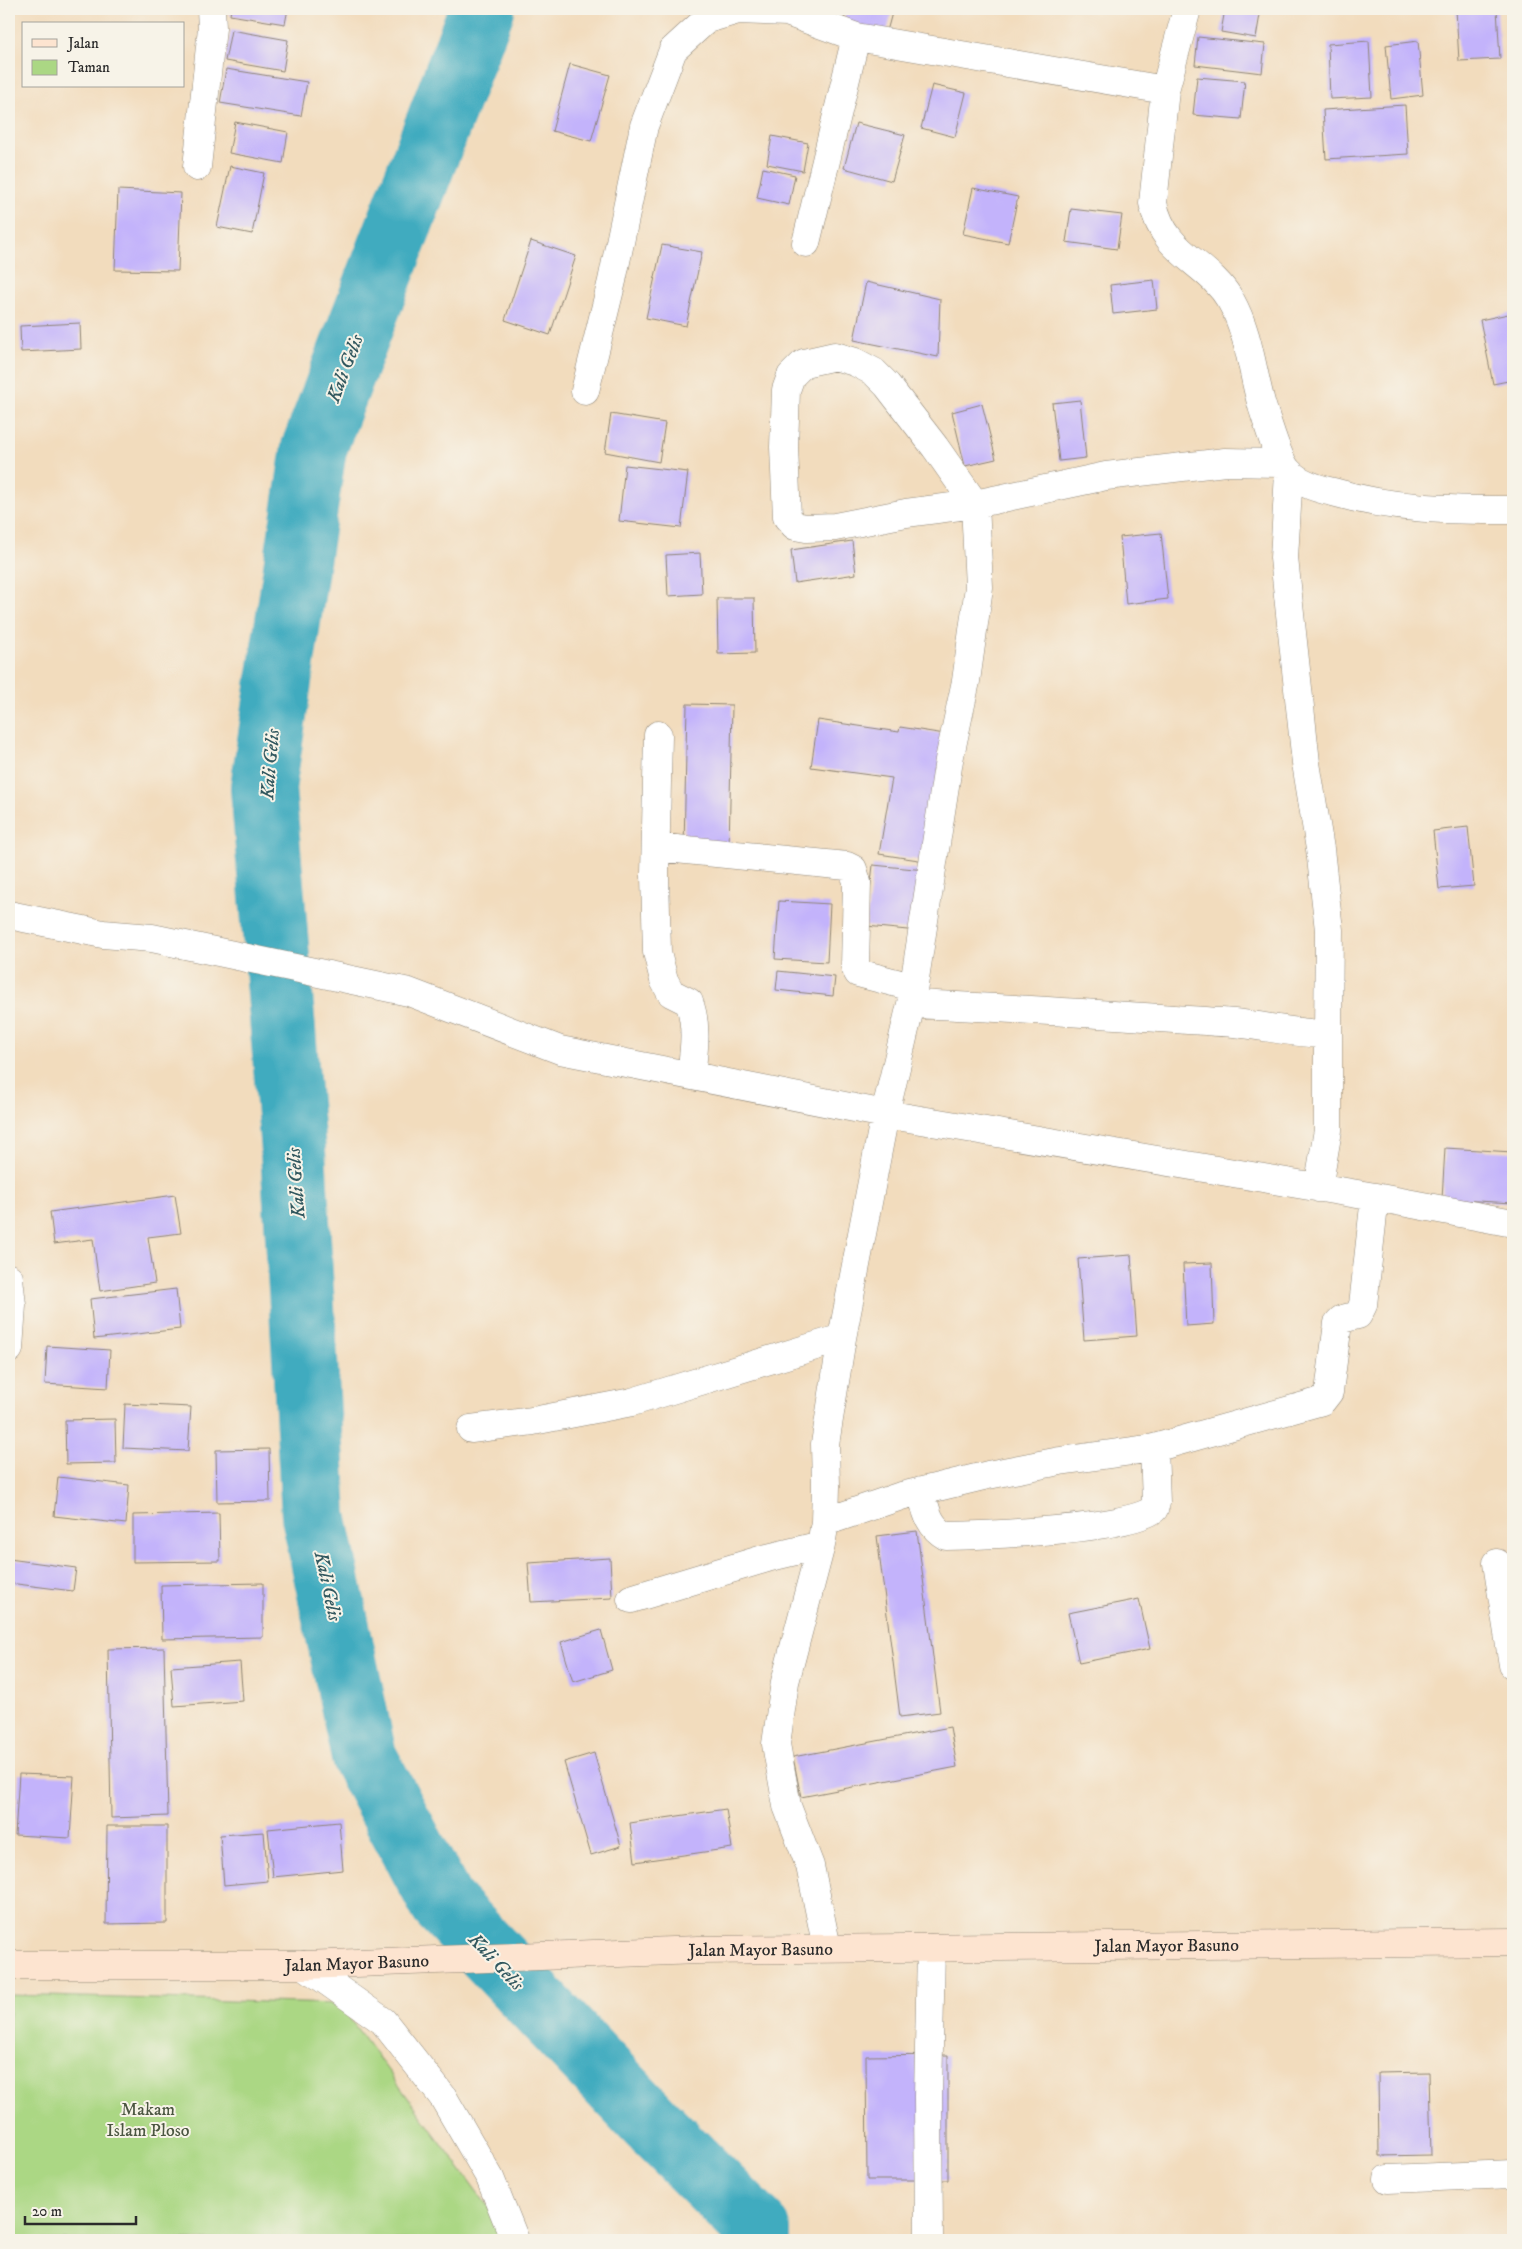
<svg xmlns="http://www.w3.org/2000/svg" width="1522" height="2249" viewBox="0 0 1522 2249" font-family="'IM FELL DW Pica',serif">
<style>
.green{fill:#abd784;stroke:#6b8158}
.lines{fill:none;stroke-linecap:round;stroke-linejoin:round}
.river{stroke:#3fabbf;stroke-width:66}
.building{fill:#c3b3fb}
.street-casing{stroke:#8e8474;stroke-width:29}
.secondary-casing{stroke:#8e8474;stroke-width:29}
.street{stroke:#fff;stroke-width:28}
.secondary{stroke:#fde4d0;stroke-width:28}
.labels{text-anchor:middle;stroke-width:4;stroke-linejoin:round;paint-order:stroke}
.street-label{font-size:18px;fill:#2b2b2b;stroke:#f7f3e8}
.park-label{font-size:18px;fill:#4b5641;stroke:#f7f3e8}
.water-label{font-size:19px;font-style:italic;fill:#32585f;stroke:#f7f3e8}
</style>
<rect width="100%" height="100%" fill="#f7f3e8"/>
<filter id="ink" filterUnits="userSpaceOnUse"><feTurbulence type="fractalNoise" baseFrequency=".02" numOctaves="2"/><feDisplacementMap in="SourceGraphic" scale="10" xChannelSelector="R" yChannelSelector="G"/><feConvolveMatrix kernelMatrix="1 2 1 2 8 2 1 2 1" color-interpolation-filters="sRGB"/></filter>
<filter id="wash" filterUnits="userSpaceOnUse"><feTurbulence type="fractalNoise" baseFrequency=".0096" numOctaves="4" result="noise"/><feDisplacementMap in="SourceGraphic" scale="20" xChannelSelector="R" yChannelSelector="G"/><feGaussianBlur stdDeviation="1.12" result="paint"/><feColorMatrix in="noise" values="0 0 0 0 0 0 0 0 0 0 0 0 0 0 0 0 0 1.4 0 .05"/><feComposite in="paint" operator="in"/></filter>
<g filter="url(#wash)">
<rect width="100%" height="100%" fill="#f2dcbd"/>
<path class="green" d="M9,1995L339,2004L495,2216L498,2240H9Z"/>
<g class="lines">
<path class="river" d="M482,9L314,448L263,788L293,1151L314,1516L364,1757L442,1903L651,2123L758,2230V2240"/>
</g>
<g id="blocks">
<path class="building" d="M231,9H288L285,24L230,15Z
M847,9H893L886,35L843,23Z
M1225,9H1261L1256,38L1221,32Z
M1456,9H1497L1500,59L1459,61Z
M231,30L288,40L283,71L225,61Z
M1198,37L1265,44L1262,73L1195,65Z
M1369,41L1372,97L1330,99L1328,44Z
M1418,41L1423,95L1391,99L1386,45Z
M570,64L610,75L591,141L552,131Z
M226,69L307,82L301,116L220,103Z
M1197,77L1245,81L1241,119L1193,115Z
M932,85L966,93L955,137L921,128Z
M1405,105L1408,154L1326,159L1323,110Z
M235,122L288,132L283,163L229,153Z
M856,123L905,135L892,181L844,168Z
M772,136L808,143L803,171L767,164Z
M230,166L264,173L252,234L217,227Z
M763,168L795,175L789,205L757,198Z
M973,188L1018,197L1008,243L963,234Z
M118,190L181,193L178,271L115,270Z
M1071,209L1122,215L1117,249L1066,242Z
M531,241L576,256L550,335L505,320Z
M662,245L702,252L686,326L646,318Z
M1154,280L1157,309L1113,314L1110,285Z
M866,282L940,299L938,357L854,340Z
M1513,313V380L1493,384L1480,320Z
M80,323L81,349L21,352L20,326Z
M1080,400L1086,458L1059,461L1052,403Z
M982,404L996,459L965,466L952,412Z
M611,414L665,423L659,462L605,452Z
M625,465L688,472L681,528L619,521Z
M1161,533L1168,599L1126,604L1120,537Z
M852,541L856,574L795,583L791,550Z
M700,553L702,594L668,596L666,555Z
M717,598H754L755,653L718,654Z
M687,704L732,705L729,850L684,848Z
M818,720L899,732L900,727L945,734L925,861L879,854L892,778L811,767Z
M1468,827L1474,886L1439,889L1433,831Z
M873,865L925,870L918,931L866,926Z
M779,901L830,904L827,962L775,959Z
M778,971L835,977L833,996L776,990Z
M1445,1148L1513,1152V1203L1442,1199Z
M175,1195L181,1233L148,1237L155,1283L100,1291L93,1239L54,1244L50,1212Z
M1131,1255L1137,1336L1084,1340L1078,1259Z
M1212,1263L1214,1324L1186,1326L1183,1264Z
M176,1289L180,1329L94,1339L90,1299Z
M47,1346L110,1350L108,1388L45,1384Z
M125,1404L191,1407L188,1451L123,1448Z
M115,1419L116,1463L66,1464L65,1420Z
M269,1449L270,1501L217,1502L216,1450Z
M58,1477L129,1485L126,1524L54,1516Z
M219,1513L220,1561L133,1562V1515Z
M917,1531L940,1712L900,1717L877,1536Z
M610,1558L612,1598L531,1602L528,1563Z
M9,1559L76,1568L73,1591L9,1583Z
M263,1583V1637L162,1639L161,1585Z
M1139,1599L1150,1649L1079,1663L1068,1613Z
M601,1630L612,1670L573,1682L561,1642Z
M164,1648L168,1816L111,1818L108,1649Z
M240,1662L243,1701L174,1706L171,1667Z
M950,1727L957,1767L801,1797L793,1757Z
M594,1753L621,1846L591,1855L564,1762Z
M19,1774L74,1776L70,1838L15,1835Z
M726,1809L732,1848L635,1862L630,1823Z
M339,1822L343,1870L273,1877L268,1829Z
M107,1826H167V1923L106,1924Z
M264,1832L268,1881L224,1885L220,1835Z
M948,2055V2180H867L866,2056Z
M1429,2072L1431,2155L1379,2156L1378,2073Z"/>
</g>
</g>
<g filter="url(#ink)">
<use href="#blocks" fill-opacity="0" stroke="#8e8474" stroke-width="1"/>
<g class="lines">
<defs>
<path id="street" d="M1187,9L1165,90L1153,203C1164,256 1207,260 1231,301C1249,333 1252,371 1262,406C1267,421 1279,463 1289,472C1299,483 1319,489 1333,492C1395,510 1450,510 1513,510
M197,167L212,28L211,9
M806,243L856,37
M585,391L612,281L644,126L673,50L707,19L738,10L787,12L856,37L1165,90
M1289,473L1284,558L1306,763L1320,849L1329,930L1328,1034
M658,735L655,875L657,952L664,980L671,993L689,1002C698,1026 694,1051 691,1075
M656,847L847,866L853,869L857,882L855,967L858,973L912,987
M9,915L103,934L152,938L409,992L560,1050L885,1114L1375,1197L1513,1223
M911,1004C1019,1008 1126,1016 1234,1023C1266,1026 1297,1034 1328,1034V1130L1318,1188
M9,1278L12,1305L9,1349
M471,1429L533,1421L632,1402L842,1338
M921,1491C926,1510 928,1526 946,1536C985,1535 1128,1530 1154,1509L1156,1503L1154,1448
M825,1522L901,1496L988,1475L1060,1461L1154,1448L1322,1401L1329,1392L1338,1323L1342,1319L1358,1315L1363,1305L1375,1197
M1497,1563L1513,1665
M631,1599L767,1558L821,1545
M827,1948L810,1866L787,1806L776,1744L785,1682L821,1545L825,1522L826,1486L825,1444L842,1338L885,1114L911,1004L949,760L966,681L979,587L975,504L935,447L887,385L874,372L855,362L835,356L804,363L791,376L786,390L784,447L787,517L795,526L806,528L835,527L906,513L975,504L1106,476L1225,462L1282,463
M304,1965L383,2021L443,2097L490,2178L515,2240
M1388,2179L1513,2174
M929,2240L928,2097L931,1948"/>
<g id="secondary">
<path id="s1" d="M9,1965H304L698,1950L1513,1942"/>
</g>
</defs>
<use href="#street" class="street-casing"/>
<use href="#secondary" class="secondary-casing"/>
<use href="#street" class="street"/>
<use href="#secondary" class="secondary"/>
</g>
</g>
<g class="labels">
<g class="street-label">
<text dy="6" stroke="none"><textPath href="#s1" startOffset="1158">Jalan Mayor Basuno</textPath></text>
<text dy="6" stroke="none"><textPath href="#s1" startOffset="752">Jalan Mayor Basuno</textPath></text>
<text dy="6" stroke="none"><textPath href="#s1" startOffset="348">Jalan Mayor Basuno</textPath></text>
</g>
<g class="park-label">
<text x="148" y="2115">Makam<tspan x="148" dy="21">Islam Ploso</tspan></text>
</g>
<g class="water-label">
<text transform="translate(344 368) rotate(-69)" y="7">Kali Gelis</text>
<text transform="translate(269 764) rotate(-85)" y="7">Kali Gelis</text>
<text transform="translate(295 1183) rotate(-94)" y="7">Kali Gelis</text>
<text transform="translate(329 1586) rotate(78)" y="7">Kali Gelis</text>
<text transform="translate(497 1961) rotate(47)" y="7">Kali Gelis</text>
</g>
</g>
<rect width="1522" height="2249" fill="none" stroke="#f7f3e8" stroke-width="30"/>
<rect x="22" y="22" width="162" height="65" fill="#f7f3e8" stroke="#a5a39c"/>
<rect x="32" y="39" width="25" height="8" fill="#fde4d0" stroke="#a5a39c"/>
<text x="68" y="48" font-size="15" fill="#2b2b2b">Jalan</text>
<rect x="32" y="60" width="25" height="15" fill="#abd784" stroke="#a5a39c"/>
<text x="68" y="72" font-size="15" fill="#2b2b2b">Taman</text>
<path d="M25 2216v8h111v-8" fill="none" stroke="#2b2b2b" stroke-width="2.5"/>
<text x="32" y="2216" font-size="15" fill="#2b2b2b" stroke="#f7f3e8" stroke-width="4" paint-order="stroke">20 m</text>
</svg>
